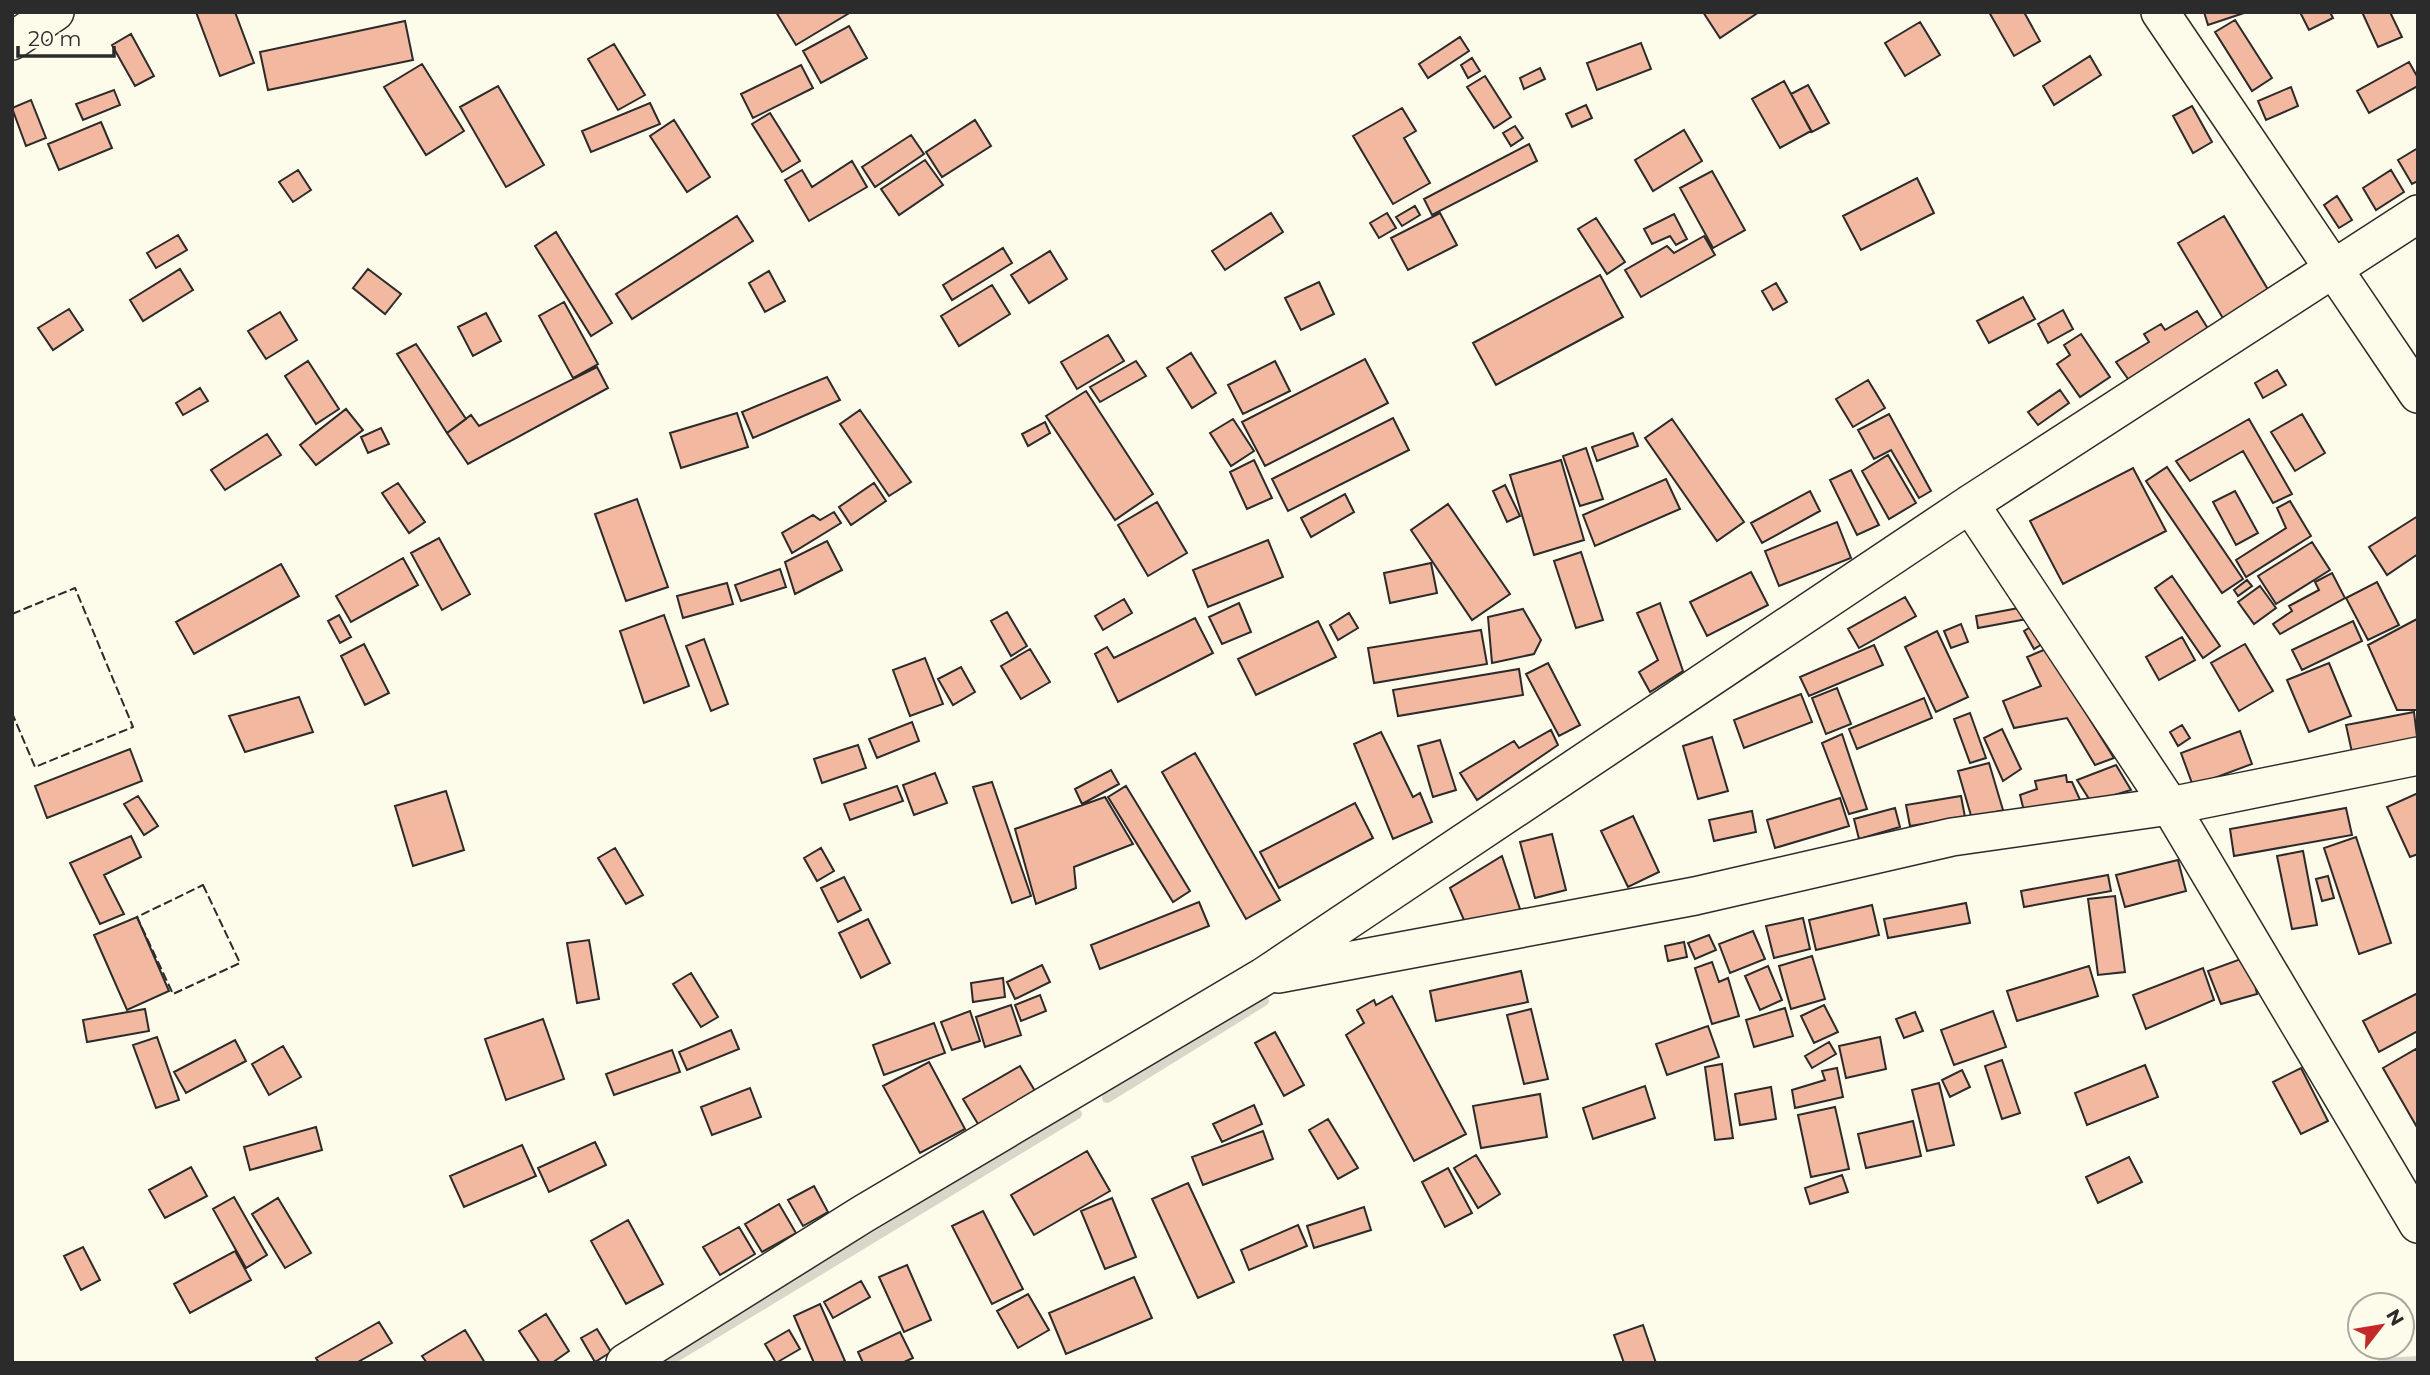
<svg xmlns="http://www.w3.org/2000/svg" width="2430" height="1375" viewBox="0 0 2430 1375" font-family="Montserrat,sans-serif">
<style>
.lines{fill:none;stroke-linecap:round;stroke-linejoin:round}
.stream{stroke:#d8d7c9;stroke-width:10}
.building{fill:#f2b8a0;stroke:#2b2b2b;stroke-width:2}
.minor-casing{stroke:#2b2b2b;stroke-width:40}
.minor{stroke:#fdfbea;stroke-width:37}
.fence{stroke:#2b2b2b;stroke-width:2;stroke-dasharray:9 3.5;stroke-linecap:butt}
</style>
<rect width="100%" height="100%" fill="#fdfbea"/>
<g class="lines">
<path class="stream" d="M1107,1098L1264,1001
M666,1363L1077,1114
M2382,1363L2418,1361"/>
</g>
<path class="building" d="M196,12H235L254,63L220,76Z
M776,12H851L796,45Z
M1703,12H1759L1720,38Z
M1989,12H2024L2040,41L2014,56Z
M2204,12H2247L2208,25Z
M2304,12H2330L2333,18L2309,30L2301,14Z
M2362,12H2390L2402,37L2378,47Z
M2235,20L2272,78L2252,91L2215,32Z
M405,21L413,60L268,90L260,52Z
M1920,22L1940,55L1905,76L1885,43Z
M849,26L867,58L821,83L803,51Z
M131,34L154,76L135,86L112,45Z
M1460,37L1469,51L1428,78L1419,64Z
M1641,43L1651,69L1597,90L1587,63Z
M614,44L645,95L618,110L588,59Z
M2090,56L2101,75L2054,105L2043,86Z
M1472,58L1480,71L1468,78L1461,65Z
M2409,62L2418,78V86L2369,113L2357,91Z
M422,64L464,131L426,155L384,87Z
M801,65L813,88L753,118L741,94Z
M1540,68L1545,79L1524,89L1520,78Z
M1485,76L1511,117L1494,128L1467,87Z
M1784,81L1811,131L1780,148L1752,99Z
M1808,85L1829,123L1812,132L1791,94Z
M498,86L544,165L506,187L460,107Z
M2291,87L2298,106L2266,120L2258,101Z
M114,90L120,105L83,120L76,104Z
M31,100L46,138L26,146L12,108Z
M650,103L660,124L591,152L582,131Z
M1586,105L1592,118L1572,127L1566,114Z
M2192,106L2212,142L2193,153L2173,116Z
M1402,108L1416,131L1404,138L1430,183L1393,204L1353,136Z
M770,113L800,161L782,172L752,124Z
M674,120L710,177L687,192L650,136Z
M975,120L991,146L942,177L926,152Z
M101,122L112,148L59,170L48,144Z
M1515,126L1523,138L1511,146L1503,133Z
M1684,130L1702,161L1653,191L1635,160Z
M911,135L924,154L875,187L862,167Z
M1529,144L1537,161L1432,215L1424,199Z
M2418,148V181L2412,184L2398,160Z
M925,160L943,185L899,215L881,189Z
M852,161L867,187L809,221L785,180L802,170L812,187Z
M298,170L311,190L293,202L279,182Z
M2391,170L2404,192L2376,210L2363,188Z
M1712,171L1745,230L1713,248L1680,188Z
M1917,178L1934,213L1861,250L1843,216Z
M2337,196L2352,220L2339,228L2324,205Z
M1415,206L1420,215L1402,226L1396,217Z
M1271,213L1283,232L1225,270L1212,251Z
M1387,213L1396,228L1379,238L1370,223Z
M1440,213L1457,245L1408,270L1391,238Z
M1674,214L1687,239L1676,245L1670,236L1652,244L1644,229Z
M737,216L753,241L632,319L616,294Z
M2224,216L2270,293L2224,320L2178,243Z
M1596,218L1625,262L1607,274L1578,229Z
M556,232L612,323L591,336L535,246Z
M178,235L187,250L156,268L147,253Z
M1704,236L1715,255L1641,297L1625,270L1667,246L1674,253Z
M1003,248L1012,263L952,300L943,285Z
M1050,251L1067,279L1029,303L1011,275Z
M180,269L193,290L143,321L130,300Z
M368,269L401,294L385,314L353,288Z
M769,271L785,301L765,312L749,283Z
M1600,275L1623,317L1496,385L1473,343Z
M1319,282L1334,314L1301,330L1285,298Z
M1776,283L1787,302L1773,310L1762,291Z
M992,285L1010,314L959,346L941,316Z
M2023,297L2035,319L1989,343L1977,321Z
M564,302L598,364L573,378L539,316Z
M69,309L83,330L53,350L38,328Z
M2063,310L2073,329L2048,343L2038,324Z
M2197,311L2212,335L2133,386L2116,362L2149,342L2144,334L2161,324L2165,330Z
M280,312L297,340L266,359L248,331Z
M486,313L501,341L473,356L458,327Z
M2081,334L2110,377L2080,397L2057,364L2070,355L2064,345Z
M1108,335L1124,361L1077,389L1061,362Z
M416,344L466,419L447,433L397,354Z
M1191,353L1216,393L1192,408L1167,368Z
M1365,359L1388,403L1265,466L1242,422Z
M308,361L339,409L316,424L285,376Z
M1136,361L1146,376L1100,402L1090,387Z
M1275,361L1290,391L1243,414L1228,385Z
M597,367L608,388L468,464L447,433L471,415L479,426Z
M2277,370L2286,385L2263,398L2255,383Z
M827,377L840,400L753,438L742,412Z
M1868,380L1885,408L1853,427L1836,399Z
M200,388L208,401L183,415L176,403Z
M2060,390L2069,403L2038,425L2028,412Z
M1086,391L1153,494L1115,520L1046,416Z
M346,409L363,430L316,465L300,445Z
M860,410L911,482L889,496L840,424Z
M737,413L748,447L681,468L670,433Z
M1889,414L1931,491L1919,498L1891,450L1874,459L1858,430Z
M2302,414L2325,453L2295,471L2271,432Z
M1393,418L1409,450L1288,511L1272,479Z
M1233,419L1254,451L1231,466L1210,433Z
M1672,419L1744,522L1717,541L1645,438Z
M2249,419L2292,494L2273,503L2243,451L2190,481L2176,461Z
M1045,422L1050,433L1028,446L1022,434Z
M381,428L389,444L368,453L361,437Z
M1633,433L1638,446L1597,461L1592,447Z
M267,434L281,455L225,490L211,470Z
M1586,448L1603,499L1580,506L1563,456Z
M1888,455L1916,503L1889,519L1862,471Z
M1254,460L1272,498L1247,509L1230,472Z
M1561,460L1584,540L1534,555L1510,475Z
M2167,467L2243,579L2222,593L2146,481Z
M2133,468L2166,531L2063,584L2030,521Z
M1851,470L1879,525L1857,535L1830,480Z
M1666,479L1680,509L1595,546L1583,515Z
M398,483L425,522L409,533L382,493Z
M874,483L886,501L851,525L839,507Z
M1505,485L1520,516L1507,522L1493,491Z
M1810,491L1820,511L1762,543L1751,523Z
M2235,491L2258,533L2236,545L2213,502Z
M1345,494L1354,512L1311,537L1301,518Z
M637,499L668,587L626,601L595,514Z
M2290,501L2311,536L2246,577L2236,560L2286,528L2277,508Z
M1157,502L1187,553L1148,576L1118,525Z
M1448,504L1510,594L1472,620L1411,530Z
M834,512L841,523L792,553L782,533L813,515L820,520Z
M2418,516V554L2387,575L2369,547Z
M1837,522L1851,558L1779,586L1765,551Z
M439,538L470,594L442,610L411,553Z
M1268,540L1283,577L1208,607L1193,570Z
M827,541L842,570L795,594L785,562Z
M2312,542L2330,570L2276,604L2258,576Z
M1581,552L1603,620L1576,628L1554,561Z
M403,558L418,585L351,622L336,596Z
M1431,563L1437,593L1390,603L1384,573Z
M281,564L299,596L194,654L176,622Z
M780,569L786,587L741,601L735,585Z
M1751,572L1768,605L1707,636L1690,602Z
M2332,573L2345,598L2280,634L2273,624L2292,611L2289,606L2319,590L2315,582Z
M2172,576L2220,646L2203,658L2155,588Z
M2247,580L2252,586L2238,596L2234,590Z
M2377,582L2399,625L2368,640L2346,598Z
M727,583L733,604L683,618L677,596Z
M2260,586L2276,608L2254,624L2238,602Z
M1905,597L1916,616L1859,648L1848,629Z
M1124,599L1132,613L1103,630L1095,616Z
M1239,603L1251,632L1222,644L1209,617Z
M1660,603L1683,671L1650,692L1639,672L1658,660L1637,613Z
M2024,607L2027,619L1978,628L1976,616Z
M1523,609L1541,640L1534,654L1492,663L1488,617Z
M1007,612L1027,646L1011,656L991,621Z
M1349,613L1358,628L1338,640L1330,625Z
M339,615L351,637L340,643L328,621Z
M664,615L689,686L644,703L620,631Z
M1195,618L1213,653L1118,702L1095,654L1107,647L1114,658Z
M2417,619L2418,710H2397L2368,645Z
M1318,621L1336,657L1256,695L1238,659Z
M2353,621L2362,641L2302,670L2292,650Z
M2037,623L2047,641L2034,649L2024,631Z
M1961,624L1968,642L1951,648L1944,631Z
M1481,630L1487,664L1374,683L1368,648Z
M1937,631L1968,697L1936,712L1905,647Z
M2182,637L2195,660L2159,680L2146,657Z
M704,639L728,704L711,711L686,646Z
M364,644L389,693L365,705L341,656Z
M2245,644L2273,691L2239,711L2211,663Z
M1874,645L1883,665L1809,696L1800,677Z
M1030,649L1050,682L1021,699L1001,666Z
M2046,649L2114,758L2095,765L2067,718L2014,728L2003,701L2041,686L2027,657Z
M925,658L943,704L910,716L893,670Z
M1548,663L1580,725L1559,736L1526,674Z
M2329,663L2351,716L2309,732L2287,680Z
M961,667L975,692L953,705L938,679Z
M1519,669L1523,695L1398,716L1393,690Z
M1837,688L1851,724L1826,734L1812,698Z
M1801,694L1812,722L1744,748L1734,720Z
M299,697L313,732L245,752L229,716Z
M1924,698L1932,718L1857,749L1849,729Z
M2414,712L2418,745L2353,757L2346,725Z
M1970,713L1986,758L1970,763L1954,719Z
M912,722L919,741L877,758L869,739Z
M2182,725L2190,738L2178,746L2170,732Z
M2002,729L2021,769L2003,781L1984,738Z
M1551,730L1558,745L1477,800L1460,773L1514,741L1519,748Z
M2240,731L2252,764L2193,786L2181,753Z
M1381,732L1413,797L1420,793L1432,822L1393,839L1354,744Z
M1842,734L1867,809L1849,814L1822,743Z
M1712,737L1728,791L1698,799L1683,746Z
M1440,740L1456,790L1433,797L1418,746Z
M858,745L866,768L822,783L814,759Z
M130,749L142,781L47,818L35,786Z
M1195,753L1280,900L1246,919L1162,772Z
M1989,763L2003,810L1972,819L1958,771Z
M2116,765L2131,790L2091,802L2077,780Z
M1111,770L1119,784L1082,804L1075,789Z
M935,773L947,803L914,815L903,785Z
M2066,775L2067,782H2072L2081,802L2024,811L2020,795L2037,789L2035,781Z
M992,782L1031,896L1012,903L973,787Z
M897,786L903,801L850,820L844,804Z
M1126,786L1190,891L1173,902L1108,797Z
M446,791L464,850L413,866L395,806Z
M2418,793V854L2410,857L2387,807Z
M138,796L158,826L144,835L124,804Z
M1961,796L1965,817L1910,826L1906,805Z
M1105,797L1133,844L1074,867L1076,888L1036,904L1015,829Z
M1840,798L1849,826L1775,848L1767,820Z
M1355,803L1373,838L1279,888L1260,852Z
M1895,808L1900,827L1859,839L1854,819Z
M2346,808L2352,835L2234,856L2230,829Z
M1752,811L1756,832L1714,841L1709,820Z
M1633,816L1659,872L1628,887L1601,831Z
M1552,834L1566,890L1535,898L1520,842Z
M131,836L141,857L104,875L124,914L100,924L70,863Z
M2356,837L2391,943L2359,954L2324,848Z
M615,848L643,895L626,904L598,858Z
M821,848L834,871L817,881L804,858Z
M2303,851L2317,925L2292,929L2277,856Z
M1502,856L1522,915L1470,934L1450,888Z
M2178,860L2186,891L2125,907L2116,875Z
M2108,875L2111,891L2024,907L2021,891Z
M2328,876L2334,898L2322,901L2316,879Z
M844,877L861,910L838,922L821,888Z
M2115,896L2125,972L2098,975L2088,899Z
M1199,902L1209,926L1100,969L1091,945Z
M1966,903L1970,923L1888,938L1884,919Z
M1872,905L1879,935L1816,950L1809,920Z
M137,917L169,991L127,1010L94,935Z
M1803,918L1810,949L1774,958L1766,926Z
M868,919L890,963L861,978L839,933Z
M1753,931L1765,959L1730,973L1719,944Z
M1709,935L1716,950L1695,959L1688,943Z
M589,940L599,999L577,1003L567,943Z
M1684,942L1687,957L1668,961L1665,946Z
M1812,956L1825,999L1791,1009L1779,966Z
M2249,956L2257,994L2221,1004L2208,971Z
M1712,962L1719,982L1728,978L1739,1016L1712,1024L1695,968Z
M1042,965L1050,982L1015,999L1007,982Z
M1768,966L1782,1000L1760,1010L1745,976Z
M2089,966L2098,996L2017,1021L2007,991Z
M2203,968L2214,1000L2146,1029L2133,995Z
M1521,971L1528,1002L1436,1021L1430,991Z
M691,973L718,1017L701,1027L673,984Z
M1003,978L1005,997L973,1002L971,983Z
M2418,993V1031L2379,1052L2363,1021Z
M1040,995L1046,1011L1021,1021L1015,1005Z
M1392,996L1466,1134L1414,1161L1346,1035L1364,1023L1357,1010L1374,1000L1376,1005Z
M1011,1005L1021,1035L985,1047L976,1017Z
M1824,1005L1838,1032L1814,1043L1801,1016Z
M1785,1008L1793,1036L1754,1047L1746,1020Z
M145,1009L149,1031L87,1042L83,1020Z
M1531,1009L1548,1079L1524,1084L1507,1015Z
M970,1011L980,1041L952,1050L941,1022Z
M1993,1011L2006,1047L1954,1065L1941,1030Z
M1915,1012L1923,1031L1904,1038L1896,1019Z
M543,1019L564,1079L506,1100L485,1039Z
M934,1023L945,1053L884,1075L873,1045Z
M1708,1026L1719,1057L1667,1075L1656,1044Z
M731,1030L739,1049L687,1070L679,1052Z
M1275,1032L1304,1085L1284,1096L1255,1043Z
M157,1037L179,1100L156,1108L133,1045Z
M1880,1037L1886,1069L1846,1078L1839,1046Z
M235,1040L246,1061L186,1093L174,1072Z
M1829,1042L1836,1054L1812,1068L1805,1056Z
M283,1046L301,1077L269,1095L252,1064Z
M2416,1049L2418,1053V1129L2383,1068Z
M672,1050L680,1072L614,1095L606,1074Z
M2002,1060L2020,1113L2002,1119L1985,1066Z
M929,1062L965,1129L920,1153L883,1086Z
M1722,1064L1733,1138L1715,1140L1705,1067Z
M2145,1065L2158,1097L2087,1125L2075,1093Z
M1020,1066L1038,1096L981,1129L963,1099Z
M1837,1068L1843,1097L1795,1108L1792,1090L1825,1080L1822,1071Z
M2301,1068L2328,1121L2301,1134L2273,1082Z
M1962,1070L1970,1087L1950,1097L1942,1080Z
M1939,1083L1954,1145L1927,1151L1912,1090Z
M1645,1086L1655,1118L1593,1139L1583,1108Z
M1771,1087L1776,1119L1740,1125L1735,1094Z
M750,1088L761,1117L712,1135L701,1107Z
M1540,1094L1547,1137L1481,1148L1473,1106Z
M1254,1105L1262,1124L1222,1142L1213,1124Z
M1835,1107L1849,1169L1811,1177L1798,1115Z
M1328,1119L1358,1168L1338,1179L1309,1130Z
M1913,1121L1921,1156L1866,1168L1858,1134Z
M316,1127L322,1150L250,1170L244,1147Z
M1263,1131L1273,1159L1203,1185L1192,1157Z
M595,1142L606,1165L549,1192L538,1168Z
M522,1145L536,1176L464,1207L450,1176Z
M1087,1151L1110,1191L1034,1235L1011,1195Z
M1476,1155L1500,1194L1478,1208L1454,1168Z
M2129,1157L2142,1182L2098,1203L2086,1177Z
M191,1167L207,1196L165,1218L149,1190Z
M1448,1168L1472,1213L1445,1227L1422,1182Z
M1842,1175L1848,1192L1810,1204L1805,1188Z
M1188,1183L1234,1282L1198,1298L1152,1199Z
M814,1186L828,1212L803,1226L788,1200Z
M234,1197L267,1255L246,1268L213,1209Z
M278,1198L311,1253L285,1268L252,1214Z
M1112,1198L1136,1257L1105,1269L1081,1211Z
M779,1204L796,1233L762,1252L745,1224Z
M1364,1207L1371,1230L1314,1248L1307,1226Z
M983,1211L1023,1289L992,1304L952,1226Z
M628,1220L663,1284L626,1304L591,1241Z
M1298,1225L1307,1246L1249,1270L1241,1250Z
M739,1227L755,1254L720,1275L703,1247Z
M83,1247L100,1280L81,1290L64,1256Z
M235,1251L251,1280L190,1313L174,1284Z
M907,1265L931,1320L904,1332L879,1277Z
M1134,1277L1152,1318L1066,1354L1049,1313Z
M861,1281L870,1297L833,1318L824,1302Z
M1028,1294L1049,1330L1018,1348L997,1311Z
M820,1304L845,1361L841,1363H814L794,1316Z
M546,1314L569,1351L552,1363H540L519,1331Z
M379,1322L392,1343L356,1363H319L316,1358Z
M1643,1325L1656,1363H1624L1614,1335Z
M597,1329L611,1352L595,1362L581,1338Z
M465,1330L485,1363H427L422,1356Z
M789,1330L800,1349L776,1363L765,1344Z
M900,1332L913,1358L902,1363H863L858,1352Z"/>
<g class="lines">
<defs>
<path id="minor" d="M2160,12L2418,394
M12,41L55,12
M1970,504L2170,806L2418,1224
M1278,974L1695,896L1952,837L2170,806L2418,756
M625,1363L863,1214L1263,977L1970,504L2418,214"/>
</defs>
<use href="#minor" class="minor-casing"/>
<use href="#minor" class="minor"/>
<path class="fence" d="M12,614L75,588L133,727L35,767L12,713
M203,885L240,963L173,994L137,917Z"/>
</g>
<rect width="2430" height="1375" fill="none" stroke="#2b2b2b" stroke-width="28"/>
<g transform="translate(2381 1326) rotate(59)"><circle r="33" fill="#fdfbea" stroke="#a9a89e" stroke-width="2"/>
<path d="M0-5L12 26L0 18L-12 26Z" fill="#c62828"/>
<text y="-10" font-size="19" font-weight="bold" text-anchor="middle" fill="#2b2b2b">N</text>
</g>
<path d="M18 46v10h96v-10" fill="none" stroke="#2b2b2b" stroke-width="3.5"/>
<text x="28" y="46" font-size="21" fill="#2b2b2b" stroke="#fdfbea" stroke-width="5" paint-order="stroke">20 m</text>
</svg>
